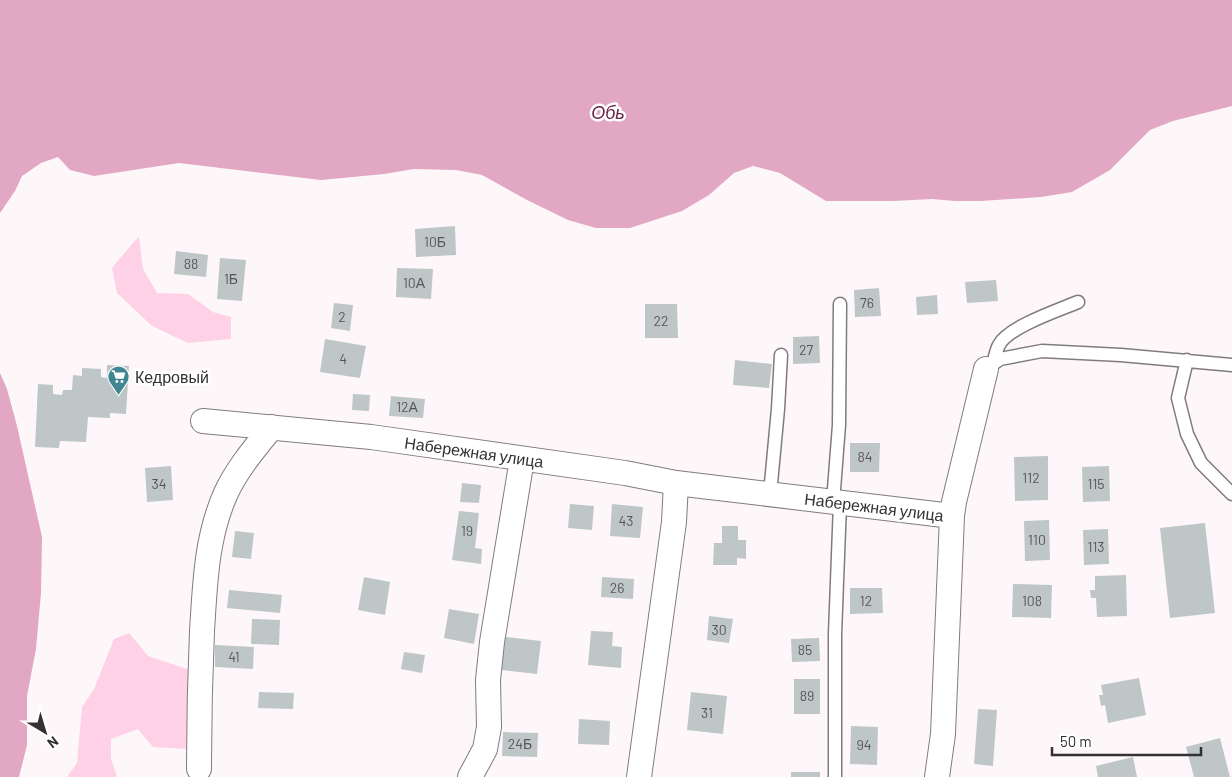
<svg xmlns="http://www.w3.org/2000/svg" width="1232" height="777" viewBox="0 0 1232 777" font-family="Barlow,sans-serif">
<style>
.green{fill:#fed1e6}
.water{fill:#e2a7c3}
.building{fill:#bfc6c8}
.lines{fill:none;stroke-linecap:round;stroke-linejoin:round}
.lane-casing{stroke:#817b7e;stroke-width:15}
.street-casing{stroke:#817b7e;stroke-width:26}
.lane{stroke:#fff;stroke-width:12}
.street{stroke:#fff;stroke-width:24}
.labels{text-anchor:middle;stroke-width:5;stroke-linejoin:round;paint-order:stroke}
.number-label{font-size:14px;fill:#575658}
.poi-label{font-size:16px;fill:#343132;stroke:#fff;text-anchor:start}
.street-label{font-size:16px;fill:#343132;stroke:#fff}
.water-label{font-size:18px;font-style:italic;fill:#6a254b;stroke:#fff}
</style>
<rect width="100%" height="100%" fill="#fdf7fa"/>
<path class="green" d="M139,237L143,269L157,293L188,294L213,312L231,317V339L188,343L152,326L117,293L112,268L132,244Z
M129,633L148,656L190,670L187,749L153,747L138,729L111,739V759L117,777H67L77,763L82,707L94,689L114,639Z"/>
<path class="water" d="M0,0H1232V106L1173,121L1150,130L1110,170L1072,192L1041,197L981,201H955L932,199L893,201H826L780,173L753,166L734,173L709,195L682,211L630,228H596L568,220L527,200L482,175L456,170L414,169L384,174L321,180L179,163L94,176L70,170L58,157L41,163L22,176L15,191L0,213Z
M0,373L7,389L17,426L42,537L41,593L36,649L27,696V745L19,777H0Z"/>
<path class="building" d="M455,226L456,255L416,257L415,229Z
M176,251L208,255L206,277L174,274Z
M220,258L246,260L242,301L217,299Z
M397,268L433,269L431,299L396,297Z
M996,280L998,301L967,303L965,282Z
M879,288L881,316L855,317L854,290Z
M937,295L938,314L917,315L916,297Z
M334,303L353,305L350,331L331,328Z
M645,304H677L678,338H645Z
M819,336L820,363L793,364V337Z
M325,339L366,346L360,378L320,372Z
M735,360L772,364L769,388L733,385Z
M107,365L129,366L126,414L110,413V418L88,417L86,442L60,441L59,448L35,447L38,384L53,385V394L62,395L63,390H72L73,375L82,376V368L101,369V377L107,378Z
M353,394L370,395L369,411L352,410Z
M391,396L425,399L423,418L389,416Z
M850,443H880L879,472H850Z
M1048,456V500L1015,501L1014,457Z
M171,466L173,500L147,502L145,468Z
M1109,466L1110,501L1083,502L1082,467Z
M462,483L481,485L479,503L460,502Z
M570,504L594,506L592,530L568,528Z
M612,504L643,507L640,538L610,536Z
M459,511L479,513L475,548L482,549L481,564L452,560Z
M1049,520L1050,560L1025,561L1024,521Z
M1205,523L1215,613L1170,618L1160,528Z
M722,526H738V540H746V559L737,558V565H713L714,543H722Z
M1108,529L1109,564L1084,565L1083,530Z
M235,531L254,533L251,559L232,557Z
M1126,575L1127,616L1097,617L1096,598H1091L1090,590H1095V576Z
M364,577L390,582L385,615L358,610Z
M602,577L634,579L633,599L601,597Z
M1013,584L1052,585L1051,618L1012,617Z
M850,588H882L883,613L850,614Z
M229,590L282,595L280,613L227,608Z
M449,609L479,614L474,644L444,638Z
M709,616L733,619L729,643L707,640Z
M252,619L280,620L279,645L251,644Z
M591,631L613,632L612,646L622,647L621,668L588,665Z
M505,637L541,641L537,674L501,670Z
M819,638L820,661L792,662L791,639Z
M215,645L254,647L253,669L215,667Z
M404,652L425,655L422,673L401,669Z
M1139,678L1146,715L1108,723L1105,705L1101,706L1099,695H1103L1101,685Z
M794,679H820V714H794Z
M259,692L294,693L293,709L258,708Z
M691,692L727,696L723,734L687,730Z
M978,709L997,710L993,766L974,764Z
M579,719L610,721L609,745L578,744Z
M851,726L878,727L877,765L850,764Z
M503,732L538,733L537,757L502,756Z
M1220,738L1230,777H1194L1186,747Z
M1133,757L1137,777H1098L1096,766Z
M791,772H820V777H791Z"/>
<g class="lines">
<defs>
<path id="lane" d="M1187,360L1178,398L1187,434L1201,463L1232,494
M993,364C995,358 996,350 999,345C1008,327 1059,310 1078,302
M986,369L1000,359L1042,351L1121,355L1232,365
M770,494L778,409L781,355
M833,502L839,425L840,304
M835,777V634L840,503"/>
<path id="street" d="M203,421L371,437L625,473L676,483L952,516
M199,769C199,723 200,677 202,631C205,585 206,537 226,493C237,469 255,448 272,427
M470,777L485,749L489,727L488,680L492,642L522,459
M639,777L674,522L676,483
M937,777L943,734L952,516L954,502L986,369"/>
</defs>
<use href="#lane" class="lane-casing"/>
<use href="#street" class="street-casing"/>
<use href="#lane" class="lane"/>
<use href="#street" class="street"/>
</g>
<defs>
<symbol id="supermarket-pin" viewBox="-11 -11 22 30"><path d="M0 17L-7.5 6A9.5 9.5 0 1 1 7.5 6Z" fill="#418593" stroke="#fff"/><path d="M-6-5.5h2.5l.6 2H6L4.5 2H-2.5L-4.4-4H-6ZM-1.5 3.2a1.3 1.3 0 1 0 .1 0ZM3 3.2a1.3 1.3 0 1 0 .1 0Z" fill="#fff"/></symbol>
</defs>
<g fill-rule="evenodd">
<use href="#supermarket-pin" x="106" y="364" width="25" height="34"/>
</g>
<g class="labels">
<g class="number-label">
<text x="435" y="247">10Б</text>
<text x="191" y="269">88</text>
<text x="231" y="284">1Б</text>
<text x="414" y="288">10А</text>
<text x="867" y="308">76</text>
<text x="342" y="322">2</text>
<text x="661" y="326">22</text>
<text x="806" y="355">27</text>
<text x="343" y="364">4</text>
<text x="407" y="412">12А</text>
<text x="865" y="462">84</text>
<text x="1031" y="483">112</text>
<text x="159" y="489">34</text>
<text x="1096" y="489">115</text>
<text x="626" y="526">43</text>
<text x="467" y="536">19</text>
<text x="1037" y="545">110</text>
<text x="1096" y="552">113</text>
<text x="617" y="593">26</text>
<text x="866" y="606">12</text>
<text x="1032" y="606">108</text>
<text x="719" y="635">30</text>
<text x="805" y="655">85</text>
<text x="234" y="662">41</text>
<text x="807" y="701">89</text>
<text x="707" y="718">31</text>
<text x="520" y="749">24Б</text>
<text x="864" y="750">94</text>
</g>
<g class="poi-label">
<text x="135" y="383">Кедровый</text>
</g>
<g class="street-label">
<text transform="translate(474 452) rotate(8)" y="6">Набережная улица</text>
<text transform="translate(874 507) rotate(7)" y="6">Набережная улица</text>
</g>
<g class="water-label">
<text x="608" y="119">Обь</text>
</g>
</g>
<g transform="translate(45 732) rotate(142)" stroke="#ffffff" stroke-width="4" paint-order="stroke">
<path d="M0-4L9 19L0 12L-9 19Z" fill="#343132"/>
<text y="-8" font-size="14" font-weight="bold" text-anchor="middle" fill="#343132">N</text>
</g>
<path d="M1052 747v8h149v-8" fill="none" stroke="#343132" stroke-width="2.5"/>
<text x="1060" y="747" font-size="15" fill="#343132" stroke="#ffffff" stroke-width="4" paint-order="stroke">50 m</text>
</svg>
